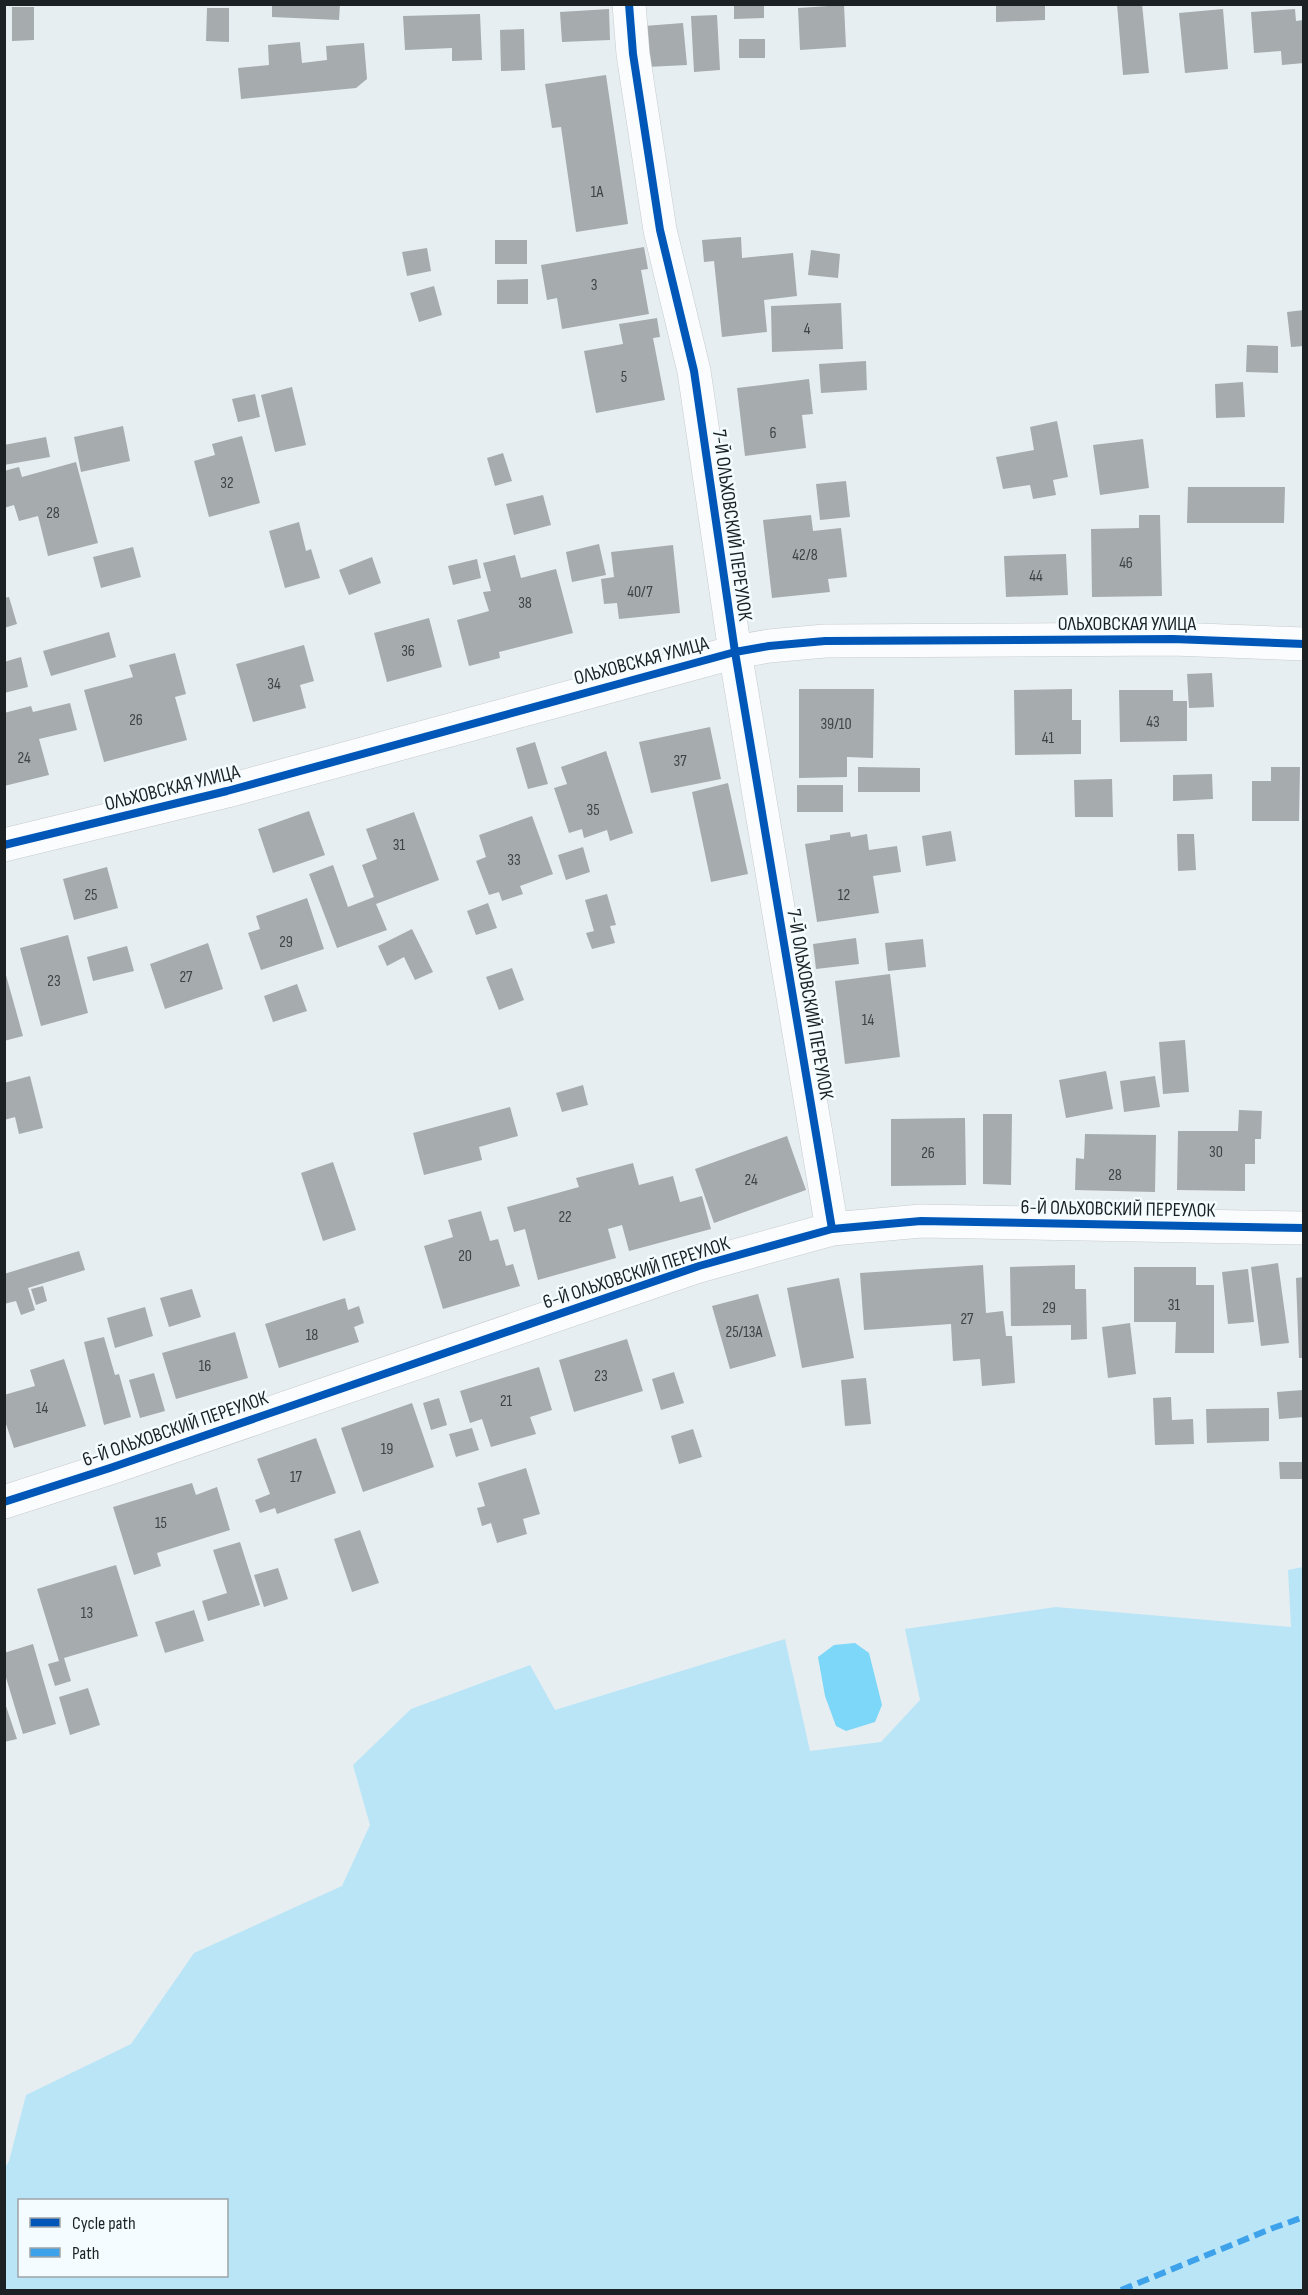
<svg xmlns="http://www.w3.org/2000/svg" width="1308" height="2295" viewBox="0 0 1308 2295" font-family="'Sofia Sans Condensed',sans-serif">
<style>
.green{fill:#b9e5f7;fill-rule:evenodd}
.water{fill:#7cd7f8}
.building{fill:#a6abad}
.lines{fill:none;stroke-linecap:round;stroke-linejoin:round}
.minor-casing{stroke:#c6cbcd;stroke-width:34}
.minor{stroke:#fbfcfd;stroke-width:33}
.quiet{stroke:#3da2ea;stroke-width:6;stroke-dasharray:12 6;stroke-linecap:butt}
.cycleway-casing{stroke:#f4fcff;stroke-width:11}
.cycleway{stroke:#0057b8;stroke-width:8}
.labels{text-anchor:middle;stroke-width:5;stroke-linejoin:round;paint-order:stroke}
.number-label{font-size:16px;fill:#3e4446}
.street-label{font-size:20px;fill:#1c2123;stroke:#f4fcff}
</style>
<rect width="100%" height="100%" fill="#e7eef1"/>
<path class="green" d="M1303,1567V2290H5V2168L9,2161L26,2095L131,2044L194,1953L342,1886L370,1825L353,1765L411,1709L530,1665L555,1710L785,1639L810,1751L881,1742L920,1700L905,1629L1056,1607L1291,1627L1288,1570ZM20,2200H226V2276H20Z"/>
<path class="water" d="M855,1643L869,1653L882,1705L875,1722L846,1731L836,1726L825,1696L818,1657L834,1645Z"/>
<path class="building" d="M272,4H340L339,20L272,17Z
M734,4H764V18L734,19Z
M996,4H1045V20L996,22Z
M1117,4H1142L1149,73L1123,75Z
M844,5L846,47L800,50L798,8Z
M12,7H34V40L12,41Z
M207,8H229V42L206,41Z
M609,9L610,40L562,42L560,12Z
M1223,9L1228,69L1185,73L1179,13Z
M1295,9L1296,21L1304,20V63L1282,65L1281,51L1254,53L1251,12Z
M480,14L482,60L452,61V48L405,50L403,16Z
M717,15L720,70L694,72L691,16Z
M683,23L687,65L647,67L644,26Z
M524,29L525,70L501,71L500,30Z
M739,39H765V58H739Z
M300,42L302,63L327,60L326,46L364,43L367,79L356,88L241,99L238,68L269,65L268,45Z
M606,75L628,224L576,232L561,127L552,128L545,84Z
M741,237L742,258L793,253L797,296L764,300L767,332L722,337L714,261L704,262L702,240Z
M495,240H527V264H495Z
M644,247L648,269L641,270L649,314L562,329L557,298L547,300L541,265Z
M427,248L431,271L407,276L402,252Z
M811,250L840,254L838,278L808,275Z
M528,279V304H497V280Z
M434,286L442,315L419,322L410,293Z
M841,303L843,349L772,352L771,306Z
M1304,310V346L1291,347L1287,312Z
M657,318L660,337L653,338L665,400L596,413L584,351L623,344L619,324Z
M1247,345L1278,346V373L1246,372Z
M866,361L867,390L821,393L819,364Z
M809,379L813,414L802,415L806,448L745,456L737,388Z
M1243,382L1245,417L1216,418L1215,384Z
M292,387L306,445L275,452L261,395Z
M255,394L260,417L238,422L232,399Z
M1057,421L1068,477L1053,480L1056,495L1033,499L1030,485L1003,489L996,457L1034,450L1030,427Z
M123,426L130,461L81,472L74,437Z
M242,436L260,503L209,517L194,461L215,455L212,444Z
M46,437L50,457L4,465V445Z
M1143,439L1149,488L1100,495L1093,445Z
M503,453L512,481L495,486L487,458Z
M76,462L98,543L48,556L38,516L19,521L14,505L4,508V471L19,467L22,477Z
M846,481L850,517L820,520L816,484Z
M1188,487H1285L1284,523H1187Z
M543,495L551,525L514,535L506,504Z
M811,515L813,531L841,528L847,577L828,579L830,592L772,598L763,520Z
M1139,515H1160L1162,596L1092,597L1091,529L1139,528Z
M299,522L306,551L311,549L320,578L285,588L269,531Z
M599,544L606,575L572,582L566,552Z
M673,545L680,613L619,619L617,603L604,604L601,579L614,577L611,552Z
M133,547L141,577L101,588L93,557Z
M1066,554L1068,595L1006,597L1004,556Z
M515,555L521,578L556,569L573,633L499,652L500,658L469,666L457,620L489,611L483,592L491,591L483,563Z
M372,557L381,583L349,595L339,570Z
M477,559L481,578L453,585L448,566Z
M9,597L17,624L4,628V598Z
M429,618L442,667L387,682L374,633Z
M109,632L116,657L51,676L43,651Z
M304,645L314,681L300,685L306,708L253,722L236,664Z
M175,653L186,694L175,697L187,740L104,762L84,690L133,677L129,665Z
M21,657L28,687L4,693V662Z
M1212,673L1214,707L1189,708L1187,674Z
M799,689H874L873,758L847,757V777L799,778Z
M1072,689V720H1081V754L1015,755L1014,690Z
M1119,690H1173V701H1187V741L1120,742Z
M70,703L77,730L39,739L49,775L4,786V713L31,706L33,712Z
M710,727L721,779L651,793L639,742Z
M535,742L548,784L528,789L516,748Z
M606,751L633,833L610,841L607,830L584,838L582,829L569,833L554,788L567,784L561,767Z
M858,767L920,768V792H858Z
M1271,767H1300L1299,821H1252V781H1271Z
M1212,774L1213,799L1173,801V775Z
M1112,779L1113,817H1075L1074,780Z
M728,783L748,874L711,882L692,792Z
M797,785H843V812H797Z
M309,811L325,855L273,873L258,829Z
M414,812L439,880L376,904L387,930L337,948L309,874L333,865L348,907L374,897L362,865L377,859L366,829Z
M532,816L553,874L520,886L523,894L502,901L499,892L489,895L476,861L486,857L479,835Z
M951,831L956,861L926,866L922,836Z
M850,832L851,837L867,834L869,850L897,846L901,872L873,876L879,913L817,922L805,844L830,840V835Z
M1177,834H1194L1196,870L1178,871Z
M583,847L590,872L566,880L558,855Z
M107,867L118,908L74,920L63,879Z
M607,894L616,925L610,926L615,943L592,949L586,933L594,931L585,900Z
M307,898L324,949L261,970L248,933L260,929L256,916Z
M488,903L497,928L476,935L467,911Z
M412,929L433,972L415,980L404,957L387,966L378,946Z
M68,935L88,1013L41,1026L20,948Z
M856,938L859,964L816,969L813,944Z
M923,939L926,967L888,971L885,943Z
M208,943L223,989L165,1009L150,964Z
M127,946L134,971L93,981L87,957Z
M4,968L23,1036L4,1041Z
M512,968L524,1000L499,1010L486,977Z
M890,974L900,1057L845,1064L835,981Z
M297,984L307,1011L273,1022L264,996Z
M1185,1040L1189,1092L1163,1094L1159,1042Z
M1106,1071L1113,1109L1066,1118L1059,1080Z
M30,1076L43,1128L19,1134L15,1117L4,1120V1083Z
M1155,1076L1160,1107L1124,1112L1120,1081Z
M583,1085L588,1105L562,1112L556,1093Z
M510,1107L518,1136L479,1147L482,1160L424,1175L413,1133Z
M1239,1110L1262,1111L1261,1139H1255V1164H1245V1191L1177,1190L1178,1131H1238Z
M983,1114H1012L1011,1185L983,1184Z
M965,1118L966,1185L891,1186V1119Z
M1085,1134L1156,1135L1155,1192L1075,1190L1076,1158L1084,1159Z
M787,1136L806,1190L714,1223L695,1169Z
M333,1162L356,1230L323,1241L301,1173Z
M633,1163L639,1185L673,1176L680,1202L702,1196L711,1229L629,1251L622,1225L608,1229L616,1258L538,1280L525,1229L514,1232L507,1207L579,1187L576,1178Z
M481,1211L490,1241L498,1239L506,1266L513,1264L520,1286L443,1309L424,1246L453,1237L448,1220Z
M79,1251L85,1270L28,1288L35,1310L21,1315L16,1301L4,1304V1274Z
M1278,1263L1289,1343L1261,1346L1251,1267Z
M983,1265L986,1313L1003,1311L1006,1336H1012L1015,1383L982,1386L980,1359L953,1361L951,1324L864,1330L860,1273Z
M1075,1265V1289H1086L1087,1339L1071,1340V1325L1011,1326L1010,1267Z
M1134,1267H1196V1285H1214V1353H1175L1176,1322H1134Z
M1248,1269L1254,1322L1228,1324L1222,1272Z
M1304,1277V1358H1299L1296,1278Z
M839,1278L854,1358L802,1368L787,1288Z
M43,1286L47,1301L36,1305L31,1289Z
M192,1289L201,1317L169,1327L160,1298Z
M758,1294L776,1356L730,1369L712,1306Z
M345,1298L348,1310L359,1306L364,1323L354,1327L359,1342L279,1368L265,1324Z
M145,1307L153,1336L115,1348L107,1318Z
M1130,1323L1136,1374L1108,1378L1102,1327Z
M235,1332L248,1378L176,1399L162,1353Z
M104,1337L115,1375L119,1374L131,1417L104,1425L84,1342Z
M627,1339L643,1391L574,1412L559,1360Z
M64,1359L86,1426L14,1448L4,1418V1395L35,1386L30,1370Z
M539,1367L552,1410L530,1417L536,1434L491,1447L482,1419L470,1423L460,1391Z
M674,1372L684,1403L661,1410L652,1379Z
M154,1373L165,1411L140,1418L129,1380Z
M866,1378L871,1424L845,1426L841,1380Z
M1303,1390L1304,1417L1279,1419L1277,1392Z
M1171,1397L1172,1420L1193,1419L1194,1444L1155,1445L1153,1398Z
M439,1398L447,1425L431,1430L423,1403Z
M412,1403L434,1467L363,1492L341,1428Z
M1269,1408V1441L1207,1443L1206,1409Z
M472,1428L479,1450L456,1457L449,1434Z
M693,1429L702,1457L679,1464L671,1436Z
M316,1438L336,1493L277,1514L275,1508L260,1513L255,1500L270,1494L257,1459Z
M1279,1462H1302V1479H1280Z
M526,1468L540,1514L523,1519L527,1534L497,1543L491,1523L482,1526L477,1508L485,1506L478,1483Z
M192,1483L196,1495L217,1487L230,1530L157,1553L161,1566L134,1575L113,1507Z
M360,1530L379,1583L352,1592L334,1539Z
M240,1542L260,1605L208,1621L202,1601L227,1593L213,1550Z
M116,1565L138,1636L64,1658L71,1681L55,1686L48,1664L59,1661L37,1589Z
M278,1568L288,1599L264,1607L254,1575Z
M194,1610L204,1641L165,1653L155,1622Z
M33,1644L56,1724L23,1734L4,1671V1653Z
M88,1688L100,1725L70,1735L59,1697Z
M4,1700L17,1739L4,1742Z"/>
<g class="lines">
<defs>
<path id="minor" d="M629,4L633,54L660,230L694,371L735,652L832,1229
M4,845L227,791L735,652L769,646L825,641L1173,639L1304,644
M4,1502L110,1468L699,1266L832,1229L921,1221L1304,1228"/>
</defs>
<use href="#minor" class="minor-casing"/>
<use href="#minor" class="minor"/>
<path class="quiet" d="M1121,2290L1273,2228L1304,2217"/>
<defs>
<path id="cycleway" d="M629,4L633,54L660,230L694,371L735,652L832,1229
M4,845L227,791L735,652L769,646L825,641L1173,639L1304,644
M4,1502L110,1468L699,1266L832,1229L921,1221L1304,1228"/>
</defs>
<use href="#cycleway" class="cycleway-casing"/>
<use href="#cycleway" class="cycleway"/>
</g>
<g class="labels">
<g class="number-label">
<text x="597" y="197">1А</text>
<text x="594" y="290">3</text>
<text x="807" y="334">4</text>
<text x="624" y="382">5</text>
<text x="773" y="438">6</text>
<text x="227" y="488">32</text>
<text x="53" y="518">28</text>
<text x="805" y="560">42/8</text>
<text x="1126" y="568">46</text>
<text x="1036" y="581">44</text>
<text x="640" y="597">40/7</text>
<text x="525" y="608">38</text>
<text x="408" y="656">36</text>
<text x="274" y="689">34</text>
<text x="136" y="725">26</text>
<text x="1153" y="727">43</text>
<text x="836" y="729">39/10</text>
<text x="1048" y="743">41</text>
<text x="24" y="763">24</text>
<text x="680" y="766">37</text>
<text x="593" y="815">35</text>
<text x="399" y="850">31</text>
<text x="514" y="865">33</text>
<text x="91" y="900">25</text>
<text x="844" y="900">12</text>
<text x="286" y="947">29</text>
<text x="186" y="982">27</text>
<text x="54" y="986">23</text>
<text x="868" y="1025">14</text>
<text x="1216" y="1157">30</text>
<text x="928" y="1158">26</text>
<text x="1115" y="1180">28</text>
<text x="751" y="1185">24</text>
<text x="565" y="1222">22</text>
<text x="465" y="1261">20</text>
<text x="1174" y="1310">31</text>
<text x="1049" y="1313">29</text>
<text x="967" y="1324">27</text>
<text x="744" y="1337">25/13А</text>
<text x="312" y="1340">18</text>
<text x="205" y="1371">16</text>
<text x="601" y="1381">23</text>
<text x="506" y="1406">21</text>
<text x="42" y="1413">14</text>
<text x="387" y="1454">19</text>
<text x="296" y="1482">17</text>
<text x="161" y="1528">15</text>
<text x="87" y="1618">13</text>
</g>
<g class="street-label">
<text transform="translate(733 525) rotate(82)" y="7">7-Й ОЛЬХОВСКИЙ ПЕРЕУЛОК</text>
<text x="1127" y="630">ОЛЬХОВСКАЯ УЛИЦА</text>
<text transform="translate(641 660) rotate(-15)" y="7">ОЛЬХОВСКАЯ УЛИЦА</text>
<text transform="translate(172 787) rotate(-14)" y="7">ОЛЬХОВСКАЯ УЛИЦА</text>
<text transform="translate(811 1004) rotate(80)" y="7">7-Й ОЛЬХОВСКИЙ ПЕРЕУЛОК</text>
<text transform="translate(1118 1208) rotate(1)" y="7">6-Й ОЛЬХОВСКИЙ ПЕРЕУЛОК</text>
<text transform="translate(636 1272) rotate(-18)" y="7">6-Й ОЛЬХОВСКИЙ ПЕРЕУЛОК</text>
<text transform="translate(175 1428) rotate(-19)" y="7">6-Й ОЛЬХОВСКИЙ ПЕРЕУЛОК</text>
</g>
</g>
<rect width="1308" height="2295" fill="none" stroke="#1c2123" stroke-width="12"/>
<rect x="18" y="2199" width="210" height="78" fill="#f4fcff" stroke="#9ea4a7" stroke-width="1.5"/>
<rect x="30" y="2218" width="30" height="9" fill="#0057b8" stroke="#9ea4a7" stroke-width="1.5"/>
<text x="72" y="2229" font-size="18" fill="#1c2123">Cycle path</text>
<rect x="30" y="2248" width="30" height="9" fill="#3da2ea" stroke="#9ea4a7" stroke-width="1.5"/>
<text x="72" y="2259" font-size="18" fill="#1c2123">Path</text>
</svg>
